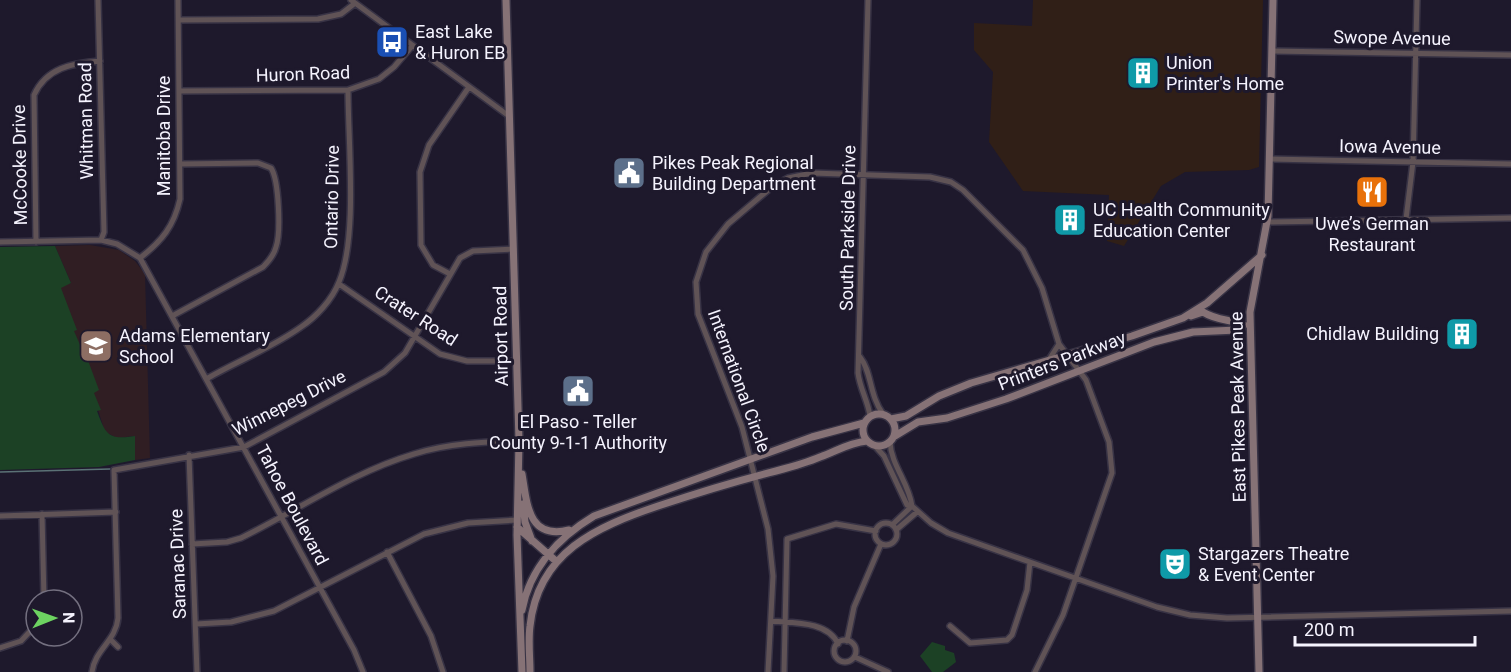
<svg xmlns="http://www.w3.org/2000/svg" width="1511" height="672" viewBox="0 0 1511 672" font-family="Roboto,sans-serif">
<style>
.commercial{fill:#301f17}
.education{fill:#301e23}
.green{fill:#1c4125}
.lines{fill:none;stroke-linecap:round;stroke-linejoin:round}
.stream{stroke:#5b7276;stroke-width:1.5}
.minor-casing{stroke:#383345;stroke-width:8}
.secondary-casing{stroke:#383345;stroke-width:10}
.minor{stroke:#605356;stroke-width:5}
.secondary{stroke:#867276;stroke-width:7}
.labels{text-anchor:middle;stroke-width:6;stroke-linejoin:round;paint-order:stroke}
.poi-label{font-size:18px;fill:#f5f3fe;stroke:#1e192c;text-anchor:start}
.street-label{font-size:18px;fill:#f5f3fe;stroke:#1e192c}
</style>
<rect width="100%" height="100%" fill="#1e192c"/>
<path class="commercial" d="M1033,0H1263L1259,167L1249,170L1185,172L1161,186L1124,246L1107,241L1109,195L1023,191L989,142L993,72L974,50V23L1032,26Z"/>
<path class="education" d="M90,245L119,250L135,261L145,274L150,458L135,460V436L117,438L105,432L59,286L71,283L55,246Z"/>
<path class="green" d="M55,246L71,283L61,288L77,330L74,331L81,347H83L99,390L94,393L101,410L97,411C106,435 108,440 135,436V460L99,467L0,470V247Z
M932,642L945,646V650L954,653L956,662L943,672H932L920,656Z"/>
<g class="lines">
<path class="stream" d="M0,472L110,469"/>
<defs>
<path id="minor" d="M98,0L104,232L101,240
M351,0L509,116
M868,0L858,373C860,389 868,401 870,416
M179,20L318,19L341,14L354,4
M1272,51L1511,55
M179,91L348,90L379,79L394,67L412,46
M1269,159L1511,164
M1406,219L1413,162L1417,0
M1267,222L1511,218
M0,242L101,240L117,244L140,258L354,650L363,672
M36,242L34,95C46,68 72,63 100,61
M140,258C162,241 174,226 180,199L178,0
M450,274L433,265L421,245L420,172L429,145L469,87
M339,284L440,354L467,361H517
M174,315L263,267C269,261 274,255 276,247C281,233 279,180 271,168L258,163L180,164
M860,357C872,372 869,395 883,414
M1050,358L1059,344
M208,378C238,361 273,347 301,327C316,317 332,300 339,282C358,237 348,142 348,90
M890,442C891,465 909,483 912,506
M875,446L884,456L907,505L912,506L931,523L948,533L1157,607L1190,615L1227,618L1511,611
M189,455L197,672
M42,514L44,600
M0,516L116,512
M875 534a11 11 0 1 1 22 0a11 11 0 1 1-22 0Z
M892,525L912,506
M896,530L917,512
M192,544L227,542L241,538C298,510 353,472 414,454C449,443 483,442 519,441
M387,552L431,636L443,672
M771,621C793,623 828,621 838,644
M196,624L231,622L274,611L424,534L468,523L517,520
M950,626L970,643L1007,640L1012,635L1027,590L1030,562
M111,640L118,647
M834 651a11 11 0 1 1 22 0a11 11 0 1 1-22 0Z
M847,641L854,607L881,544
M0,648L21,641L36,625
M855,657L888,672
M92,672C95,649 116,641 118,618L114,470L244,447L384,372L405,353L460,258L473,251L514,249
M768,672L773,576L768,529L742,427L698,314L696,282L706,252L728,224L773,186L788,178L812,173L930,177L951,182L963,190L1023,250L1042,288L1059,344L1086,380L1109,442L1112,473L1063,615L1035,672
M784,672L787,539L836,524L876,531"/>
<path id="secondary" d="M506,0L519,441L517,535L522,672
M1191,316L1203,312C1217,321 1231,319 1244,325
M863 430a16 16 0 1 1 32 0a16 16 0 1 1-32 0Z
M891,419L906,416L939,396L971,383L1132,336L1183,318L1207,303L1262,255
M895,436L918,422L947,418L1006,399L1154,342L1193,332L1237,330L1242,325
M522,474C527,504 528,540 569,530
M523,504L525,522L532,541
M517,527L557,562
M522,610C530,568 559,537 594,516L812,437L864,423
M530,672C530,657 528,641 530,626C538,552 596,527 658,506C697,493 736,481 776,471C791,467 806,463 820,457C837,451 848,443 867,441
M1259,672L1250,312L1268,216L1273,0"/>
</defs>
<use href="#minor" class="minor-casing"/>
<use href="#secondary" class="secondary-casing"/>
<use href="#minor" class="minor"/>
<use href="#secondary" class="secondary"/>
</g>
<defs>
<symbol id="bus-square" viewBox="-11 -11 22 22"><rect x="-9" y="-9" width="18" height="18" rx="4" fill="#1a4fb4" stroke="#1e192c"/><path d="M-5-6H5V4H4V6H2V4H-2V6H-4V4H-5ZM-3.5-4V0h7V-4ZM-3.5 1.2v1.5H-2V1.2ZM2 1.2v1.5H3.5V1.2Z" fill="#fff"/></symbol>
<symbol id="building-square" viewBox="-11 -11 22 22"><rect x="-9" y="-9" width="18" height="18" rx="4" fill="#0f9aa8" stroke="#1e192c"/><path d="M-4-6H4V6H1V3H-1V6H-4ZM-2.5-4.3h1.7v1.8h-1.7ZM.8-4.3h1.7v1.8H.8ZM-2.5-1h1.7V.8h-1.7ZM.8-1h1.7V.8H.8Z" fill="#fff"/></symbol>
<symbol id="civic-square" viewBox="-11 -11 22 22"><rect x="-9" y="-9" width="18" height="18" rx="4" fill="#5c6f8a" stroke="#1e192c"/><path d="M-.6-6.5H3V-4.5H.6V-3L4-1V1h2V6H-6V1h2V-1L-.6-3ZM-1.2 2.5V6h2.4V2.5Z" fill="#fff"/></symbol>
<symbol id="restaurant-square" viewBox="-11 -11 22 22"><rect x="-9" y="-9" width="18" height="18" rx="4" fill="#e8710a" stroke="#1e192c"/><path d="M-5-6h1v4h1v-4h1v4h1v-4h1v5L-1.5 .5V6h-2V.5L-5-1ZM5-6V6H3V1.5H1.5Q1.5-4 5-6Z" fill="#fff"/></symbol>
<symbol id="school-square" viewBox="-11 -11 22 22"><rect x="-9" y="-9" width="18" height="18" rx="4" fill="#8d6e63" stroke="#1e192c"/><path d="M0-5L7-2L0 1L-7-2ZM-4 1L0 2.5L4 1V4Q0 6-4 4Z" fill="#fff"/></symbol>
<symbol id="theatre-square" viewBox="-11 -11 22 22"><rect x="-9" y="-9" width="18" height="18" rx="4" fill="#0f9aa8" stroke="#1e192c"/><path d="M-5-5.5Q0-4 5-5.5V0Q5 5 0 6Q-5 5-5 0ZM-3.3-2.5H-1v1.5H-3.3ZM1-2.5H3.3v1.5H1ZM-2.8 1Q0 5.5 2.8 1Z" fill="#fff"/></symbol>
</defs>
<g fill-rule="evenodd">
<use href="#bus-square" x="373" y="23" width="38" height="38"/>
<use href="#building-square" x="1124" y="54" width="38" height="38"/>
<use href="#civic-square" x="610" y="154" width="38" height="38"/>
<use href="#restaurant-square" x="1353" y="173" width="38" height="38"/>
<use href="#building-square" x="1051" y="201" width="38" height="38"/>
<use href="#building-square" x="1443" y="315" width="38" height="38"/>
<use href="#school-square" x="77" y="327" width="38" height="38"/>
<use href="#civic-square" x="559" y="372" width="38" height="38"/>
<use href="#theatre-square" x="1156" y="545" width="38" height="38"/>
</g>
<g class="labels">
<g class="poi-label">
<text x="415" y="38">East Lake<tspan x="415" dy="21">&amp; Huron EB</tspan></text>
<text x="1166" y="69">Union<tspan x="1166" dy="21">Printer's Home</tspan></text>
<text x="652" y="169">Pikes Peak Regional<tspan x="652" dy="21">Building Department</tspan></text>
<text x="1093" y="216">UC Health Community<tspan x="1093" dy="21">Education Center</tspan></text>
<text x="1372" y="230" text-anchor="middle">Uwe’s German<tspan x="1372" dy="21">Restaurant</tspan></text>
<text x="1439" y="340" text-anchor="end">Chidlaw Building</text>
<text x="119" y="342">Adams Elementary<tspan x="119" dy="21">School</tspan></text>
<text x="578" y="428" text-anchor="middle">El Paso - Teller<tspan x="578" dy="21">County 9-1-1 Authority</tspan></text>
<text x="1198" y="560">Stargazers Theatre<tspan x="1198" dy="21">&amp; Event Center</tspan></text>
</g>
<g class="street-label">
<text transform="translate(1392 38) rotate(1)" y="6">Swope Avenue</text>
<text transform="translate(303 74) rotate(-2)" y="6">Huron Road</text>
<text transform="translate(86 121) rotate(-91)" y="6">Whitman Road</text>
<text transform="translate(164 136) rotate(-90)" y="6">Manitoba Drive</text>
<text transform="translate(1390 147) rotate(1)" y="6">Iowa Avenue</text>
<text transform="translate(20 165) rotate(-91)" y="6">McCooke Drive</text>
<text transform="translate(332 197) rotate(-89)" y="6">Ontario Drive</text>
<text transform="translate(848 228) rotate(-89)" y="6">South Parkside Drive</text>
<text transform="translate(416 316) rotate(33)" y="6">Crater Road</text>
<text transform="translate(501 336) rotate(-91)" y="6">Airport Road</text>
<text transform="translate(1062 361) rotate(-21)" y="6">Printers Parkway</text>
<text transform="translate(739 381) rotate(70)" y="6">International Circle</text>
<text transform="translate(289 403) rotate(-27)" y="6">Winnepeg Drive</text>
<text transform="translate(1238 407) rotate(-91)" y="6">East Pikes Peak Avenue</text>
<text transform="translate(292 505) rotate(62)" y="6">Tahoe Boulevard</text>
<text transform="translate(178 564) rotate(-92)" y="6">Saranac Drive</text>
</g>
</g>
<g transform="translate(54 618) rotate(89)"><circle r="28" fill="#1e192c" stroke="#747080" stroke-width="1.5"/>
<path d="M0-4.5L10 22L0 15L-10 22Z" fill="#6dd361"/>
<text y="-9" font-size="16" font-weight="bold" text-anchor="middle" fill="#f5f3fe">N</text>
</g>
<path d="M1295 636v9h180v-9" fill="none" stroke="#f5f3fe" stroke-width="3"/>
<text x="1304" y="636" font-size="18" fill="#f5f3fe" stroke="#1e192c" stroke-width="4.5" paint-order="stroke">200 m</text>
</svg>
